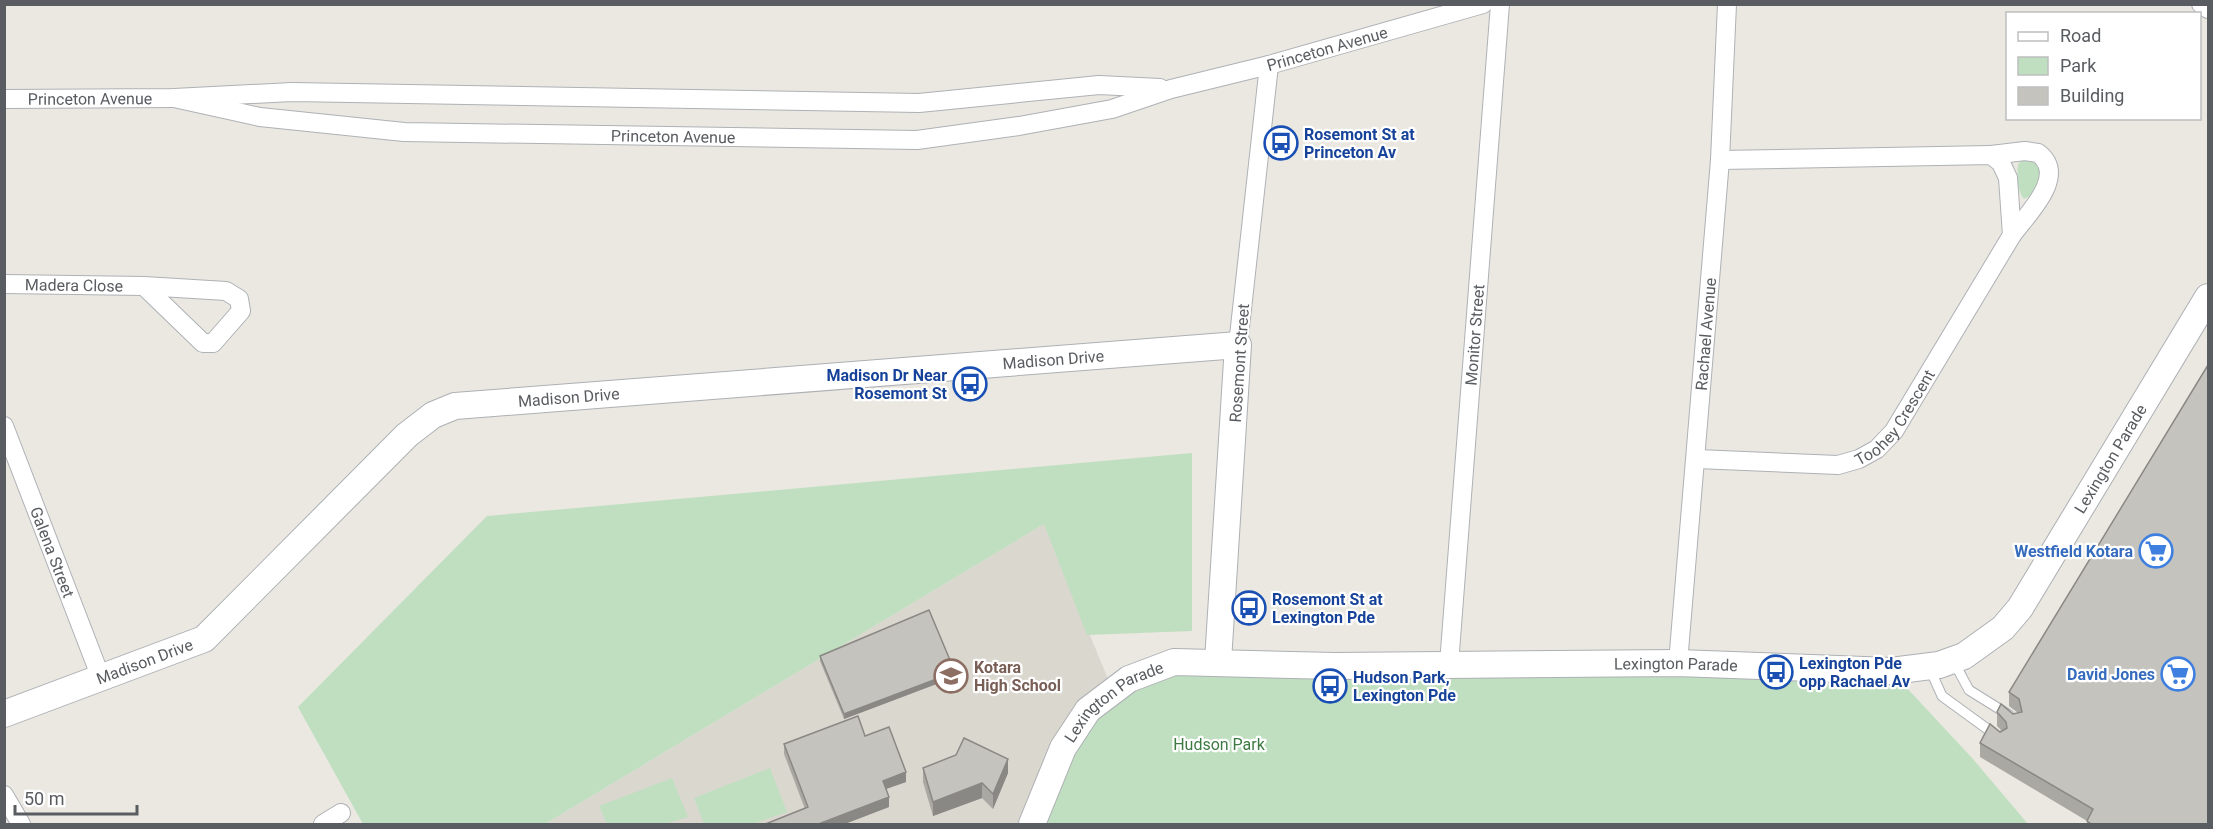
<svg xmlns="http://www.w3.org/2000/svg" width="2213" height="829" viewBox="0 0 2213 829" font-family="Roboto,sans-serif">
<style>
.education{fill:#dad7cf}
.green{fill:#c0dfc0}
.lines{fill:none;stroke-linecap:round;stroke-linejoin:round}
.lane-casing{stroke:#aeb1b5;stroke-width:11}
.street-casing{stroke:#aeb1b5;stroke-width:20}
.secondary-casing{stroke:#adb0b4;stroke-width:28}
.lane{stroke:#fff;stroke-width:9}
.street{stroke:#fff;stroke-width:18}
.secondary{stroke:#fff;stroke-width:26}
.wall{fill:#a9a8a3}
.shaded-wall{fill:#8a8885}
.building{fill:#c5c3be;stroke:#8a8885;stroke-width:1.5}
.labels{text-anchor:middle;stroke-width:4.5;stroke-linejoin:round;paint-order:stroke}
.street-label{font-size:16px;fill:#595c60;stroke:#fff}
.transit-label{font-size:16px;font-weight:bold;fill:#164399;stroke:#fff;text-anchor:start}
.shop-label{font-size:16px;font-weight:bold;fill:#366cbe;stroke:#fff;text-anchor:end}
.education-label{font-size:16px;font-weight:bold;fill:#785e54;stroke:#fff;text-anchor:start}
.park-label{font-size:16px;fill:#3d7a41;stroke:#fff}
</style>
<rect width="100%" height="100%" fill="#eae8e1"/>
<path class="education" d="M1044,524L1113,691L1032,824H545Z"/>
<path class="green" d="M2024,159L2033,160L2041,172L2034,194L2024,199C2017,191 2017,175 2018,164Z
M1192,453V631L1087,635L1044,524L545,824H363L298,707L487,516Z
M1174,662L1891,671L1973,759L2028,824H1036L1088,710Z
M770,768L787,812L753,824H704L694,798Z
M672,778L688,817L665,824H607L599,806Z"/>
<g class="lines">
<defs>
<path id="lane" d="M1954,662L1969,690L2009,715
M1929,667L1942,696L1997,736"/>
<g id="street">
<path d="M2201,4L2208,9"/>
<path id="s1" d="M174,98L260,117L404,132L917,140L1019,126L1112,109L1171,89L1269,65L1483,4"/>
<path id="s2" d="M4,99L174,98L292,92L919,103L1099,85L1160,88"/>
<path d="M1991,155L2025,151L2038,153C2068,176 2028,213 2012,235"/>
<path id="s3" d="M4,284L144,286L226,291L239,299L241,311L213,343H203L144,286"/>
<path d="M1238,345L1269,65"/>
<path id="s4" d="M4,426L101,678"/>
<path id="s5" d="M1697,459L1838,465L1859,459L1877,449L1894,431L2012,235L2008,178L2001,163L1991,155L1720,160"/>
<path id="s6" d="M1678,663L1720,160L1727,4"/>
<path id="s7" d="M1449,664L1500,4"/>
<path d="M4,795L21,824"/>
<path d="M323,824L341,813"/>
</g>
<g id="secondary">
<path id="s8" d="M4,714L204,639L407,435L433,415L455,406L1238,345L1218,661"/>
<path id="s9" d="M1032,824L1063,748L1088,710L1129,679L1174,662L1335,666L1678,663L1891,671L1939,665L1964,656L2003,628L2020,608L2208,297"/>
</g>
</defs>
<use href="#lane" class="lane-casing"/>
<use href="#street" class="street-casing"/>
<use href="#secondary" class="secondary-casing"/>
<use href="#lane" class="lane"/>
<use href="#street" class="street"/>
<use href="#secondary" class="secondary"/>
</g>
<path class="wall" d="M820,656L955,677L844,719L820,661Z
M2009,692L2208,825H2087V821L1980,757V743L2002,731L1997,726V712L2013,714L2018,713L2009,706Z
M865,736L906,782L886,789L889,807L842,825H763L805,809L784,754V744Z
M923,768L1008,773L993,809L982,798L933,816L923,782Z"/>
<path class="shaded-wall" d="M955,672V677L844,719V714Z
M1008,759V773L993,809V794Z
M906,772V782L883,790V781Z
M982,783V798L933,816V802Z
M889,797V807L842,825H816Z"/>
<path class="building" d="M2208,365V825H2093L2087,821L2093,809L1980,743L1990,724L2000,732L2007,728L2006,722L1997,712L2001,704L2013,714L2022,712L2019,699L2009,692Z
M929,610L955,672L844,714L820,656Z
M858,716L865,736L889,727L906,772L883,781L889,797L816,825H763L808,807L784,744Z
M964,738L1008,759L993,794L982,783L933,802L923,768L956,755Z"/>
<defs>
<symbol id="bus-ring" viewBox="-11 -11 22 22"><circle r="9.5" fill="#fff" stroke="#1a4fb4" stroke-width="1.5"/><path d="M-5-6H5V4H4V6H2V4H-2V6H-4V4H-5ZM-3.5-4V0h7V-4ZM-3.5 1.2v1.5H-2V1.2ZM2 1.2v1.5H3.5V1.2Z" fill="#1a4fb4"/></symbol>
<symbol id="supermarket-ring" viewBox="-11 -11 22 22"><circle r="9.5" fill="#fff" stroke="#3f7fe0" stroke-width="1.5"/><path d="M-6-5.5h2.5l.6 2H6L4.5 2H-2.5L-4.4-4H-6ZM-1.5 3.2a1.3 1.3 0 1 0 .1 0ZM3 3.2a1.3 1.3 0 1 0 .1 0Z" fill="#3f7fe0"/></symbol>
<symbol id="school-ring" viewBox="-11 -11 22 22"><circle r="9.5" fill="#fff" stroke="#8d6e63" stroke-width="1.5"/><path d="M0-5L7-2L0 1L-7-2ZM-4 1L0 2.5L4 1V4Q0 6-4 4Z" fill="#8d6e63"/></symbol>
</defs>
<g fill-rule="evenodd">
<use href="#bus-ring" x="1262" y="124" width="38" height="38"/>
<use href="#bus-ring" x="951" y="365" width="38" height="38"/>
<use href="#supermarket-ring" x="2137" y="532" width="38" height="38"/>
<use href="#bus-ring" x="1230" y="589" width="38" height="38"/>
<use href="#bus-ring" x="1757" y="653" width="38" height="38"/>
<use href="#supermarket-ring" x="2159" y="655" width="38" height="38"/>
<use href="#school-ring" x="932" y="657" width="38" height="38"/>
<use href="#bus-ring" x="1311" y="667" width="38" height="38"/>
</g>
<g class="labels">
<g class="street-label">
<text dy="6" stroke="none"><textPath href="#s1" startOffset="1167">Princeton Avenue</textPath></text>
<text dy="6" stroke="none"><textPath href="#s2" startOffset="86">Princeton Avenue</textPath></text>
<text dy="6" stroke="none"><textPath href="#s1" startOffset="502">Princeton Avenue</textPath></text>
<text dy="6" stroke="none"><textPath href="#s3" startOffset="70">Madera Close</textPath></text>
<text dy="6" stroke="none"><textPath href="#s7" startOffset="330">Monitor Street</textPath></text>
<text dy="6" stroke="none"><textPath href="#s6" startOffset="330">Rachael Avenue</textPath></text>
<text dy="6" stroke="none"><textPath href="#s8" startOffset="1158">Madison Drive</textPath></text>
<text transform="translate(1239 363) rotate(-86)" y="6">Rosemont Street</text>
<text dy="6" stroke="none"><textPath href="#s8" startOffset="672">Madison Drive</textPath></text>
<text dy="6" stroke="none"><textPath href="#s5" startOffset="219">Toohey Crescent</textPath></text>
<text dy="6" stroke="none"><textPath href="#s9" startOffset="1268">Lexington Parade</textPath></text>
<text dy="6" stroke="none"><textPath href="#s4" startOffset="135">Galena Street</textPath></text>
<text dy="6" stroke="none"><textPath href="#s8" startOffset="150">Madison Drive</textPath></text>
<text dy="6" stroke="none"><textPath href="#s9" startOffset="729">Lexington Parade</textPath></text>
<text dy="6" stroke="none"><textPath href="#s9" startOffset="153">Lexington Parade</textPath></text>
</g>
<g class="transit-label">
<text x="1304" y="140">Rosemont St at<tspan x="1304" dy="18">Princeton Av</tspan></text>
<text x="947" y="381" text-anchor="end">Madison Dr Near<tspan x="947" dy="18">Rosemont St</tspan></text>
<text x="1272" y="605">Rosemont St at<tspan x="1272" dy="18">Lexington Pde</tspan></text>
<text x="1799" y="669">Lexington Pde<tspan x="1799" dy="18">opp Rachael Av</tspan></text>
<text x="1353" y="683">Hudson Park,<tspan x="1353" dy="18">Lexington Pde</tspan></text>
</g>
<g class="shop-label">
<text x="2133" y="557">Westfield Kotara</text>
<text x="2155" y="680">David Jones</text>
</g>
<g class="education-label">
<text x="974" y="673">Kotara<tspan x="974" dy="18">High School</tspan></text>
</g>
<g class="park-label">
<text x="1219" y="750">Hudson Park</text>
</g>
</g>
<rect width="2213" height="829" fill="none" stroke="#595c60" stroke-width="12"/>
<rect x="2006" y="12" width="195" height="108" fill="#ffffff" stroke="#bdbebf" stroke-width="1.5"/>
<rect x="2018" y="32" width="30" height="9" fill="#ffffff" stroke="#bdbebf" stroke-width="1.5"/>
<text x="2060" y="42" font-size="18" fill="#595c60">Road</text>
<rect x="2018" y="57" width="30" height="18" fill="#c0dfc0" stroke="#bdbebf" stroke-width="1.5"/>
<text x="2060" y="72" font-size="18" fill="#595c60">Park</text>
<rect x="2018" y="87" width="30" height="18" fill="#c5c3be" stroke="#bdbebf" stroke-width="1.5"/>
<text x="2060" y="102" font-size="18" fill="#595c60">Building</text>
<path d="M15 805v9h122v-9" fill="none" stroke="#595c60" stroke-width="3"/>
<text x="24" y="805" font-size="18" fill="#595c60" stroke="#ffffff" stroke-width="4.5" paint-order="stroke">50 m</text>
</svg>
